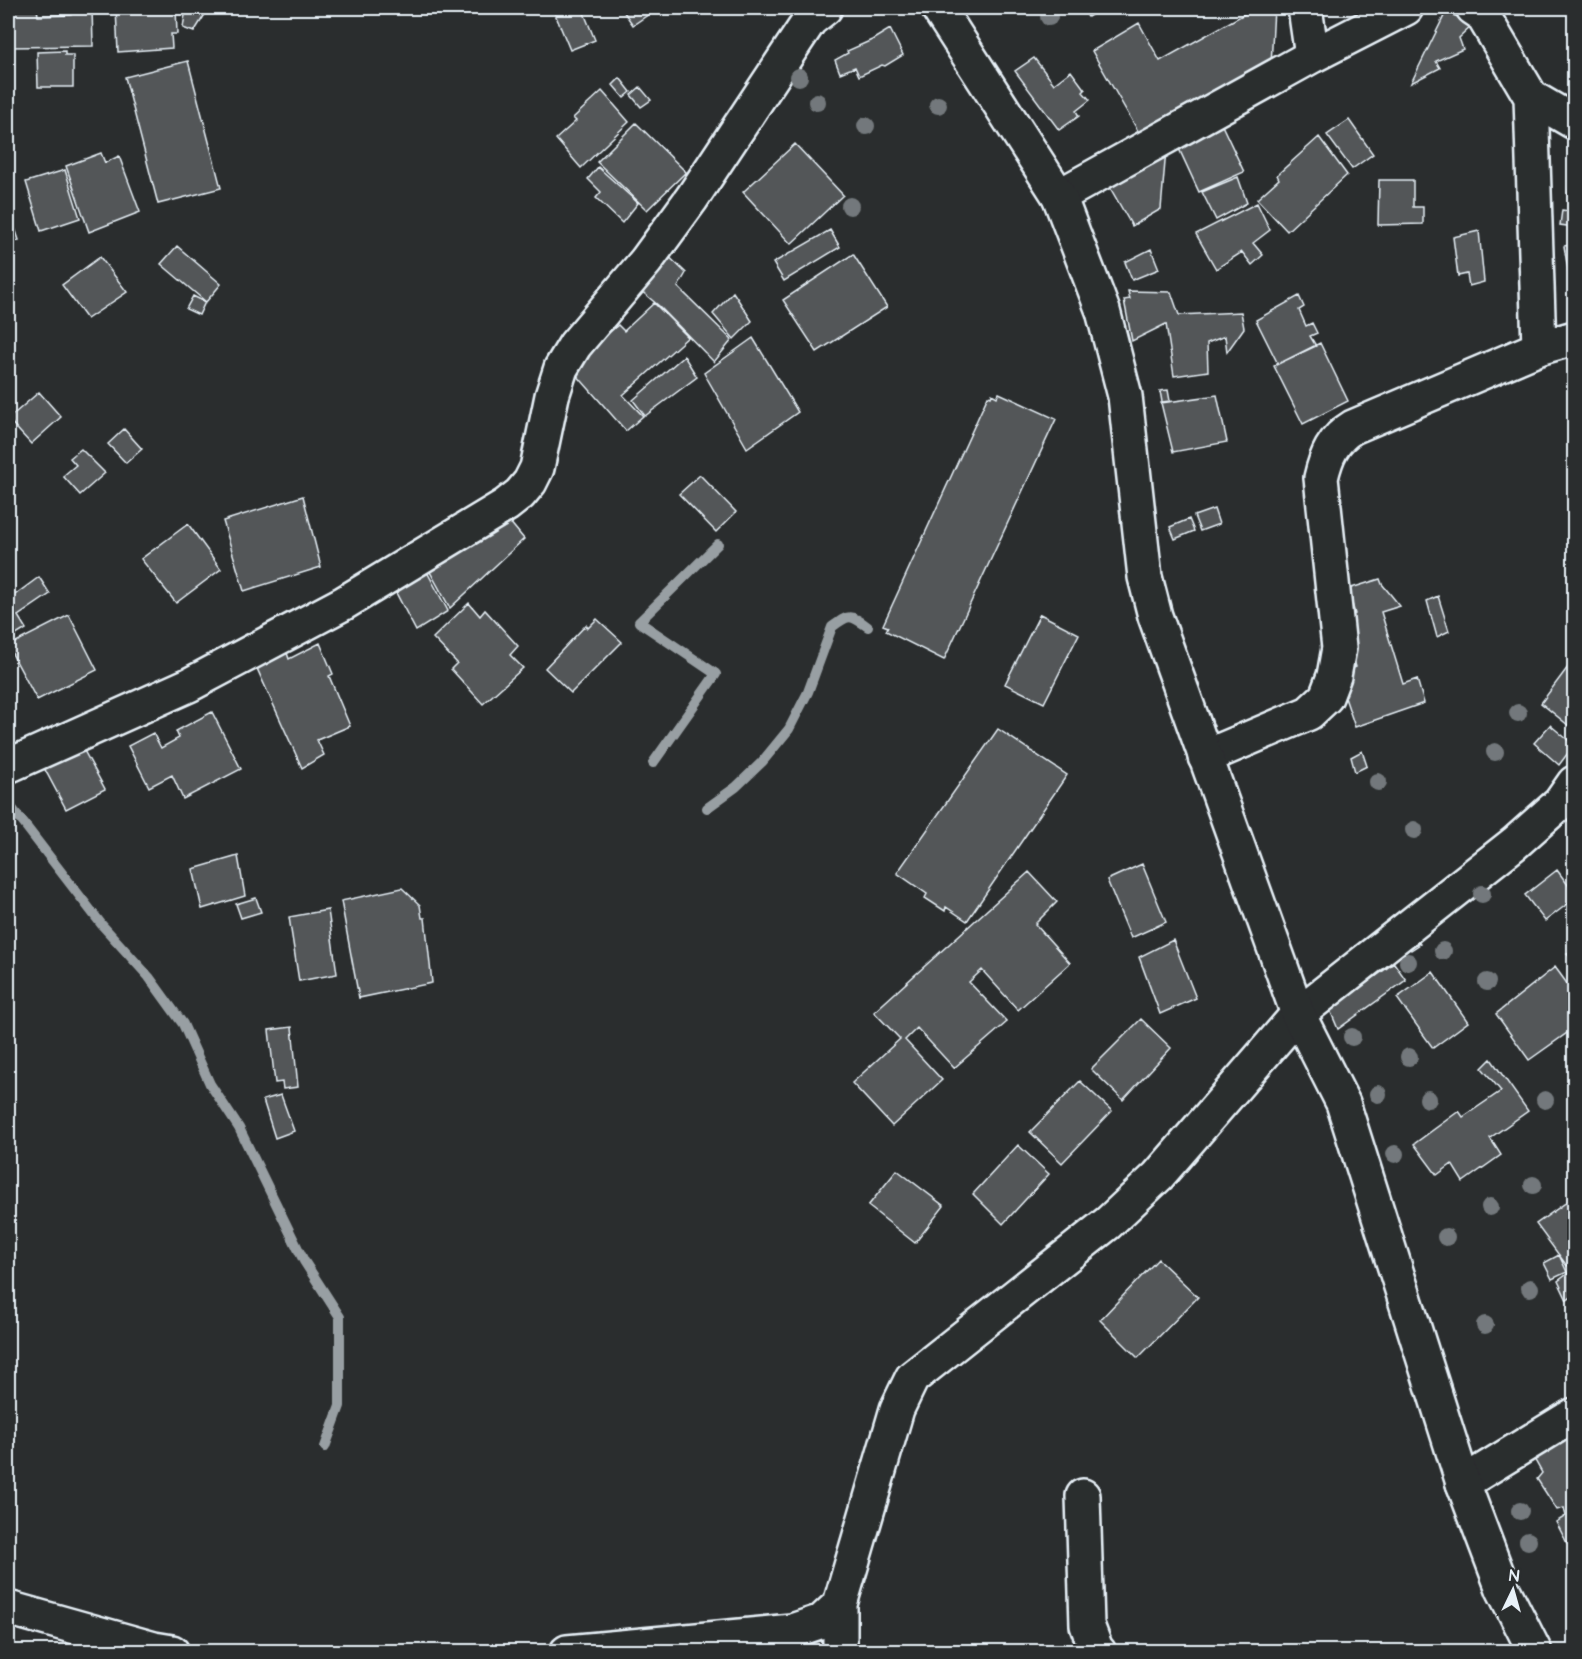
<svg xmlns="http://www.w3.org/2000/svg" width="1582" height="1659" viewBox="0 0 1582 1659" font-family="'Architects Daughter',sans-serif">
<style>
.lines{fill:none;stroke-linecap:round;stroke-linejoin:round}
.stream{stroke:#989fa3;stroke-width:10}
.building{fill:#535759;stroke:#e8f1f8;stroke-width:1.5}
.minor-casing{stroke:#e8f1f8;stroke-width:38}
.major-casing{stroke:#e8f1f8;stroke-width:38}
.minor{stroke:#2a2d2e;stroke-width:33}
.major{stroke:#2a2d2e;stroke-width:33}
.tree{fill:#73787b}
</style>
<rect width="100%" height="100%" fill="#2a2d2e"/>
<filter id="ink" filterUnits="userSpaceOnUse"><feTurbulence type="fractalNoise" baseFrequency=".0167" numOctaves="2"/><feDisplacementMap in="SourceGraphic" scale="12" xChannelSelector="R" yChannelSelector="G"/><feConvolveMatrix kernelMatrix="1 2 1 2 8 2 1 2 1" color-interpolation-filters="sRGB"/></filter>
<g filter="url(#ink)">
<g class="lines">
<path class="stream" d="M653,763L716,674L639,622L718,544
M8,803L102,925L149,977L183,1024L210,1084L239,1128L304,1261L340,1317V1406L325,1447
M707,808L736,787L762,762L789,729L808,692L832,627C849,614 850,614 868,627"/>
</g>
<path class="building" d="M8,8H37L38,16L71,15V8H92L93,46L8,47Z
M116,8H176L177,34H171L172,48L118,52Z
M186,8H209L194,32L183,28Z
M556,8H582L595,40L570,50L553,9Z
M621,8H658L633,25Z
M1082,8H1102L1088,17Z
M1255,8H1274L1271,65L1149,150L1092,51L1139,23L1160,61Z
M1446,12L1474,24L1459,38L1463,49L1436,61L1440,68L1411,83Z
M890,29L903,55L885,66L882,65L859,76L855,67L840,73L835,60L848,53L847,51L872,40Z
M65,51V55H73V87H38L37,52Z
M1034,58L1054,84L1071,71L1085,90L1083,92L1090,100L1076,111L1079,116L1059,130L1015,71Z
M188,61L221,188L158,204L125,77Z
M620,78L631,92L624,98L613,85Z
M640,87L651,100L641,107L631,95Z
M602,91L629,122L581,168L556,139L576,121L573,118Z
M1219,119L1244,172L1199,192L1175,140Z
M1349,120L1373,154L1352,169L1327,135Z
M636,123L686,172L647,210L597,162Z
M1319,137L1347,175L1287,231L1257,199L1279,179L1277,175Z
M795,144L843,195L791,244L743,192Z
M1166,150L1161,209L1132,226L1108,184Z
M101,153L105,163L119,156L140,212L89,232L66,166Z
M1574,163V196L1568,195Z
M598,167L638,203L622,223L596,198L601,192L588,179Z
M65,170L80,218L41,231L26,182Z
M1238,177L1247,203L1216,220L1202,192Z
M1379,180H1413V207H1423V224L1378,225Z
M1257,203L1270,230L1253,243L1263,255L1252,265L1242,252L1216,269L1196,234Z
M8,207L19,240L8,244Z
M1562,210L1574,212V227L1560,225Z
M830,230L840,247L784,281L773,263Z
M1479,231L1484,282L1469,286L1467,274L1458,276L1453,237Z
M1574,244V304L1564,246Z
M177,246L221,284L206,302L161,264Z
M661,249L686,273L678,287L732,340L714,362L659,306L633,284Z
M1151,249L1159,269L1132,280L1125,262Z
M853,254L887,307L817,352L783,300Z
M100,257L127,292L87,319L62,285Z
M1128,291L1171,292L1179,315L1241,312L1244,328L1227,352L1225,336L1207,343L1208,371L1174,376L1166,324L1132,341L1124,300L1130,299Z
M733,292L752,321L734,339L713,314Z
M193,296L205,302L199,315L186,309Z
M1299,296L1304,307L1299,310L1306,326L1312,323L1317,333L1310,336L1316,346L1278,364L1256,320Z
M654,303L688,337L623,395L643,416L626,431L567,364L587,352L618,325L624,331Z
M753,338L798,412L747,448L704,373Z
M1320,343L1348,401L1303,424L1274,366Z
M684,356L697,377L645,416L633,400Z
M1168,390L1170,401L1162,402L1160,391Z
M39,392L61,417L31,444L8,419Z
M999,393L1056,419L944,660L886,631L888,627L883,625L988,396L991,397L992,394L997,397Z
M1217,395L1227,442L1173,452L1161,403Z
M124,429L142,449L126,463L108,444Z
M81,449L105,473L80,495L63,476L76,465L70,458Z
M700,475L736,512L716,532L679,494Z
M303,496L321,567L244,591L223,521Z
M1214,509L1219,524L1200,531L1194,516Z
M505,516L524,539L450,608L429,570Z
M1189,519L1194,531L1175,539L1170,527Z
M188,524L221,569L176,603L141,559Z
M426,570L448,611L416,631L392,585Z
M39,577L50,594L18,616L26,629L8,640V600Z
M1380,579L1382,584L1400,606L1381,612L1403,684L1417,679L1424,703L1355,727L1337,674L1356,667L1342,620L1355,614L1348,589Z
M1438,596L1449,631L1437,637L1427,601Z
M469,603L480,616L485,610L518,646L510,655L523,668L483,704L451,669L457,663L433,638Z
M1040,614L1079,634L1044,703L1005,684Z
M69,615L97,670L37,700L8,646Z
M597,619L622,642L571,693L545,668L586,625L588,628Z
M320,643L333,674L329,676L350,726L317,740L324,755L302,768L255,664L286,650L289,659Z
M1574,659V730L1541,703Z
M212,712L241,769L183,799L172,775L149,787L128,746L153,733L161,748L179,738L176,731Z
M1550,725L1574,745L1559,765L1534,743Z
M998,729L1067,775L967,921L946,907L945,911L925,898L927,894L897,873Z
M82,747L105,789L66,809L42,764Z
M1362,751L1367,766L1355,772L1351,757Z
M238,856L245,896L202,909L193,869Z
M1142,864L1166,922L1131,938L1107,880Z
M1557,870L1574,893V899L1545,921L1525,895Z
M1029,872L1057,902L1035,924L1070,963L1018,1010L982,970L969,982L1007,1022L954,1068L917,1028L905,1040L942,1080L892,1126L852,1083L900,1039L874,1012Z
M402,888L420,905L422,918H425L432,983L359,998L341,901Z
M256,898L261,912L241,918L236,904Z
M328,910L337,974L299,981L289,917Z
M1416,938L1420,944L1411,950L1408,944Z
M1173,940L1196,998L1160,1014L1139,957Z
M1574,948V962L1567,954Z
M1394,963L1406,980L1338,1029L1330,1010Z
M1555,967L1574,993V1028L1529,1060L1496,1014Z
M1433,972L1468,1022L1433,1048L1397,998Z
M1141,1019L1171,1048L1123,1100L1091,1069Z
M292,1027L298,1087L283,1089L282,1082L275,1083L269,1030Z
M1491,1059L1528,1111L1490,1138L1501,1155L1463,1182L1452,1164L1437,1175L1414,1144L1459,1111L1463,1117L1501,1091L1482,1068Z
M1080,1081L1112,1111L1062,1163L1030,1132Z
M281,1095L294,1131L275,1138L263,1100Z
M1018,1145L1049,1174L1003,1224L973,1194Z
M897,1170L944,1206L915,1243L868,1206Z
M1574,1197V1260L1567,1266L1536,1224Z
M1559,1255L1567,1272L1552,1279L1544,1263Z
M1158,1259L1198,1297L1138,1358L1100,1320Z
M1574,1269V1295L1567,1300L1558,1281Z
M1574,1431V1539L1567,1543L1556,1522L1566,1516L1564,1508L1557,1510L1537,1479L1542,1473L1532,1455Z"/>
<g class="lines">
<defs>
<path id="minor" d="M1305,8L1312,56
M1473,8L1482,14L1531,97L1539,348
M1531,97L1574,122
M1059,196L1312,56L1406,8
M1205,757L1309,713L1326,697L1334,676L1339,648L1321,478C1326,456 1333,439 1353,427L1539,348L1574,338
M8,766L189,685L344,603L506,505L520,494L530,482L537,468L552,396L561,368L575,345L646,261L692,198L810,20L825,8
M1463,1483L1574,1415
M1083,1496L1087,1625L1096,1649L1099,1652
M840,1604V1652
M8,1608L154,1649L172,1652
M567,1652L792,1631L822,1621L840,1604L897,1409L912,1378L1108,1223L1158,1176L1298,1014L1515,843L1560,803L1574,783"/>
<path id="major" d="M938,8L1059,196L1103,311L1125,396L1145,577L1155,616L1298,1014L1343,1103L1463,1483L1503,1589L1535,1652"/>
</defs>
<use href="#minor" class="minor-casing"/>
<use href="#major" class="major-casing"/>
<use href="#minor" class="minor"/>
<use href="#major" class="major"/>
</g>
<g class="tree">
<circle cx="1049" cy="17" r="9"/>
<circle cx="799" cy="77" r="9"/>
<circle cx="817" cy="102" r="9"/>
<circle cx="938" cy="105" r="9"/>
<circle cx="866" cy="126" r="9"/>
<circle cx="850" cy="206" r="9"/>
<circle cx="1518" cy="713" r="9"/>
<circle cx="1495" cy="752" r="9"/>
<circle cx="1378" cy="782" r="9"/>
<circle cx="1414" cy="830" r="9"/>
<circle cx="1482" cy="894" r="9"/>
<circle cx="1443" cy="951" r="9"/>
<circle cx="1408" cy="962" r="9"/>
<circle cx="1487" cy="982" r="9"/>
<circle cx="1352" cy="1037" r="9"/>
<circle cx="1409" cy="1057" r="9"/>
<circle cx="1378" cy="1094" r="9"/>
<circle cx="1428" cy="1099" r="9"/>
<circle cx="1545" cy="1100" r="9"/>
<circle cx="1395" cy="1154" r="9"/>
<circle cx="1533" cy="1185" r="9"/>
<circle cx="1490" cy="1207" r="9"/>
<circle cx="1446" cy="1237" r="9"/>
<circle cx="1530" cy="1288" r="9"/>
<circle cx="1485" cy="1325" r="9"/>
<circle cx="1520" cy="1511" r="9"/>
<circle cx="1528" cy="1541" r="9"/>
</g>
</g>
<rect width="1582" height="1659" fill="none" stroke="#2a2d2e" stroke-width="30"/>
<rect x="15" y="15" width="1552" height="1629" fill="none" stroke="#e8f1f8" stroke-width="2" filter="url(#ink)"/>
<g transform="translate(1513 1590) rotate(5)" stroke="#2a2d2e" stroke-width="4.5" paint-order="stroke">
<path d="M0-4.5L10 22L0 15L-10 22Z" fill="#e8f1f8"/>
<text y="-9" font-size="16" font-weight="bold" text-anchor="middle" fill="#e8f1f8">N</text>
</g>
</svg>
